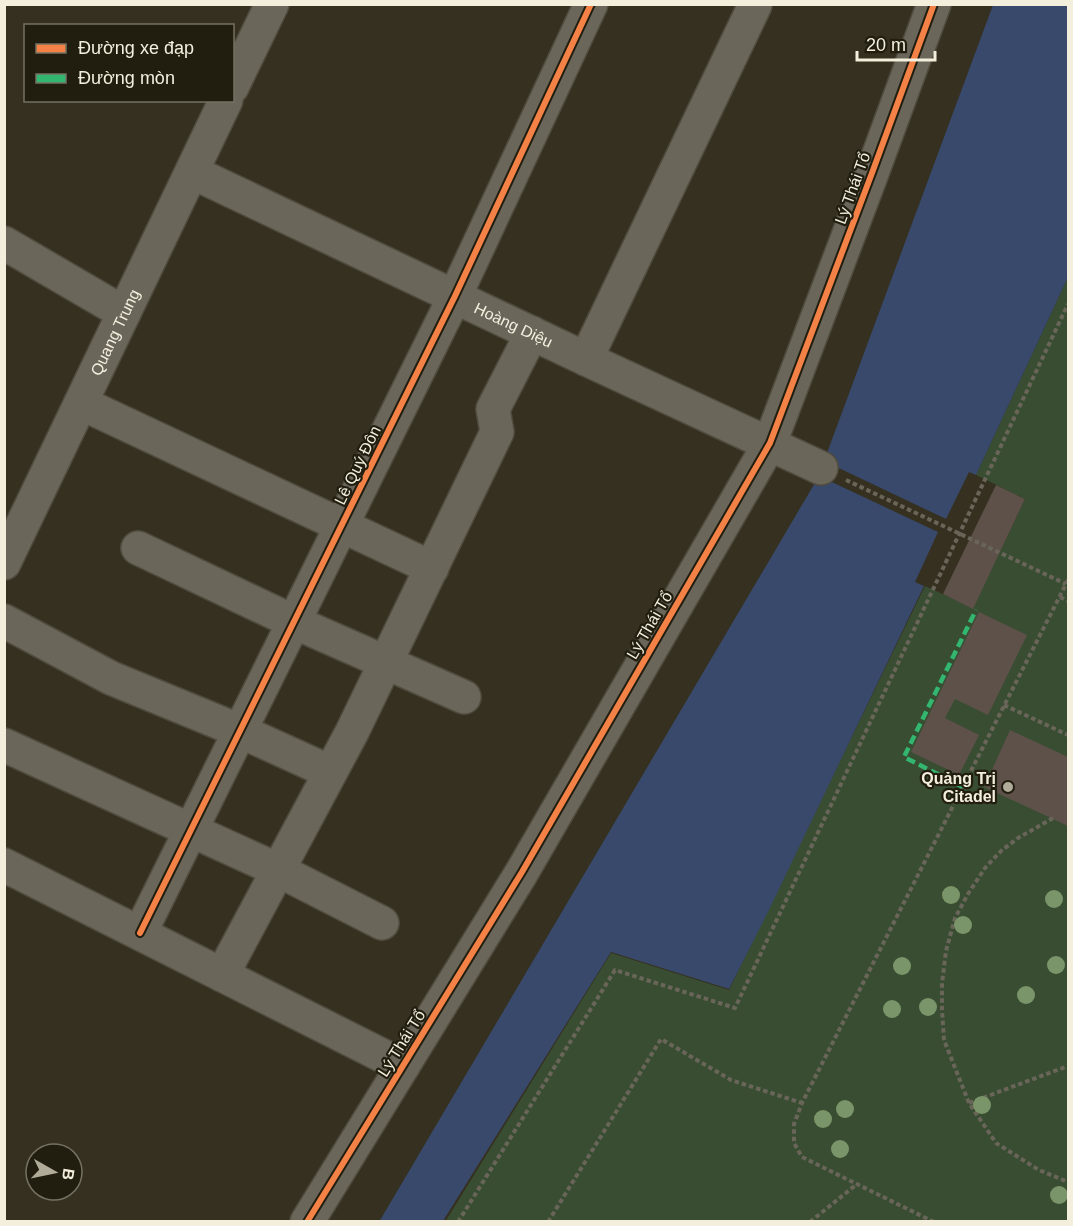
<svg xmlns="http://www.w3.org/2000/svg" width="1073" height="1226" viewBox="0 0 1073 1226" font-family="Arial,sans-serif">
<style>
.green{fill:#394d32}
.water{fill:#39496b}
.building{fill:#5d5149}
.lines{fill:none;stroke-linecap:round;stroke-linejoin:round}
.minor-casing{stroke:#4f4b3d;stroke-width:36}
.path{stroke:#696659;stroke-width:4;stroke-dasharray:4.5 3;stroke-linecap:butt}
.minor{stroke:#6a665a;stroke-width:33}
.quiet{stroke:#33b770;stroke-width:4.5;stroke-dasharray:9 4.5;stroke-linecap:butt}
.cycleway-casing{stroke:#211e10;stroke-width:10}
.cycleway{stroke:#f48246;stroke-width:6}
.tree{fill:#7b956a}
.poi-dot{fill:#b1ac9a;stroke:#211e10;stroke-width:2}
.labels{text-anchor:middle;stroke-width:4.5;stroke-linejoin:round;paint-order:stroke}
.street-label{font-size:16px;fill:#f4efdd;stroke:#211e10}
.poi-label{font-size:16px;font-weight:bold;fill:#f4efdd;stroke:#211e10;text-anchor:end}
</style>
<rect width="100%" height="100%" fill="#35301f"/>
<path class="green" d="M1068,277V1221L445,1222L611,953L729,990L925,586L973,608L1025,499L976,475Z"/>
<path class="water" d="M993,5H1068V277L976,475L969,472L946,519L824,461Z
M819,476L938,532L915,582L924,586L768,912L729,989L611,952L443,1221L379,1222Z"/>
<path class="building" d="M996,485L1025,499L973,609L943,594Z
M979,612L1027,635L988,715L955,699L945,718L979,735L959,775L911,752Z
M1010,730L1068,757V826L984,787Z"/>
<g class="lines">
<defs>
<g id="minor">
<path d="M232,87L272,4"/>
<path id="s1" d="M192,172L586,359L821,468"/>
<path d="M4,243L124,313"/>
<path d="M586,359L755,5"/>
<path d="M81,403L432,568"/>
<path d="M138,548L294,622L464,697"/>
<path id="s2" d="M4,563L226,100"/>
<path d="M4,621L111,678L240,731L330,772"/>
<path d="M4,745L278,870L382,923"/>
<path d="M4,865L403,1066"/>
<path d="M140,933L455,296L591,4"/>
<path d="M222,975L352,732L497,432L493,409L532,333"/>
<path d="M307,1222L522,872L770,443L872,173L934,4"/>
</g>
</defs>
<use href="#minor" class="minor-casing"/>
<path class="path" d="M846,480L1066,584
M1060,597L1068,601
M1004,705L1068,735
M1053,818L1018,838L1001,851L985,868L968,894L955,918L946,951L942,983V1010L944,1040L969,1103L996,1143L1039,1170L1068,1182
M969,1103L1068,1066
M458,1222L615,970L735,1008L1068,304
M548,1222L661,1039L731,1080L802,1103
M810,1222L857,1184
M934,1222L802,1157L794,1143V1124L802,1103L1068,580"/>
<use href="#minor" class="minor"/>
<path class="quiet" d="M963,787L904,757L976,610"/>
<defs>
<path id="cycleway" d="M140,933L455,296L591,4
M307,1222L522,872L770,443L872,173L934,4"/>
</defs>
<use href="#cycleway" class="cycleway-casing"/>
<use href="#cycleway" class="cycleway"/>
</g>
<g class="tree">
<circle cx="951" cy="895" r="9"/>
<circle cx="1054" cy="899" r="9"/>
<circle cx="963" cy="925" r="9"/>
<circle cx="1056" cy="965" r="9"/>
<circle cx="902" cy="966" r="9"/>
<circle cx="1026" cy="995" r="9"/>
<circle cx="928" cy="1007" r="9"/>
<circle cx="892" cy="1009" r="9"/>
<circle cx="982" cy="1105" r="9"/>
<circle cx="845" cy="1109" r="9"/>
<circle cx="823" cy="1119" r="9"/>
<circle cx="840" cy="1149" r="9"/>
<circle cx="1059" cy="1195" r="9"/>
</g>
<circle class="poi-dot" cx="1008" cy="787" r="6"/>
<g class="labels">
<g class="street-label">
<text transform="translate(852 188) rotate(-70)" y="6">Lý Thái Tổ</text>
<text dy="6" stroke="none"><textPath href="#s1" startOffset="356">Hoàng Diệu</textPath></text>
<text dy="6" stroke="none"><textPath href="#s2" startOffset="256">Quang Trung</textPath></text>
<text transform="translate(357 465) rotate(-64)" y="6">Lê Quý Đôn</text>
<text transform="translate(649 625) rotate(-60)" y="6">Lý Thái Tổ</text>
<text transform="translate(401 1043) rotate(-58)" y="6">Lý Thái Tổ</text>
</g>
<g class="poi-label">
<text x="996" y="784">Quảng Trị<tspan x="996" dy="18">Citadel</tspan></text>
</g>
</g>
<rect width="1073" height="1226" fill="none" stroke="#f4efdd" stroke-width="12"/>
<rect x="24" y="24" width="210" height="78" fill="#211e10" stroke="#757262" stroke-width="1.5"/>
<rect x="36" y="44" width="30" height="9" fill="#f48246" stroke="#757262" stroke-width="1.5"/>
<text x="78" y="54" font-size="18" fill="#f4efdd">Đường xe đạp</text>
<rect x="36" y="74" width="30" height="9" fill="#33b770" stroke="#757262" stroke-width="1.5"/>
<text x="78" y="84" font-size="18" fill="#f4efdd">Đường mòn</text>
<g transform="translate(54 1172) rotate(99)"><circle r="28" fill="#211e10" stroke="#757262" stroke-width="1.5"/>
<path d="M0-4.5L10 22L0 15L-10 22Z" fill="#b1ac9a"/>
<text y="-9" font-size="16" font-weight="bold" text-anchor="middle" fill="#f4efdd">B</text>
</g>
<path d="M857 51v9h78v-9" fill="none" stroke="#f4efdd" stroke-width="3"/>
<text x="866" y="51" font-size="18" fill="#f4efdd" stroke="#211e10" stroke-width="4.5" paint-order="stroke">20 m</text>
</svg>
